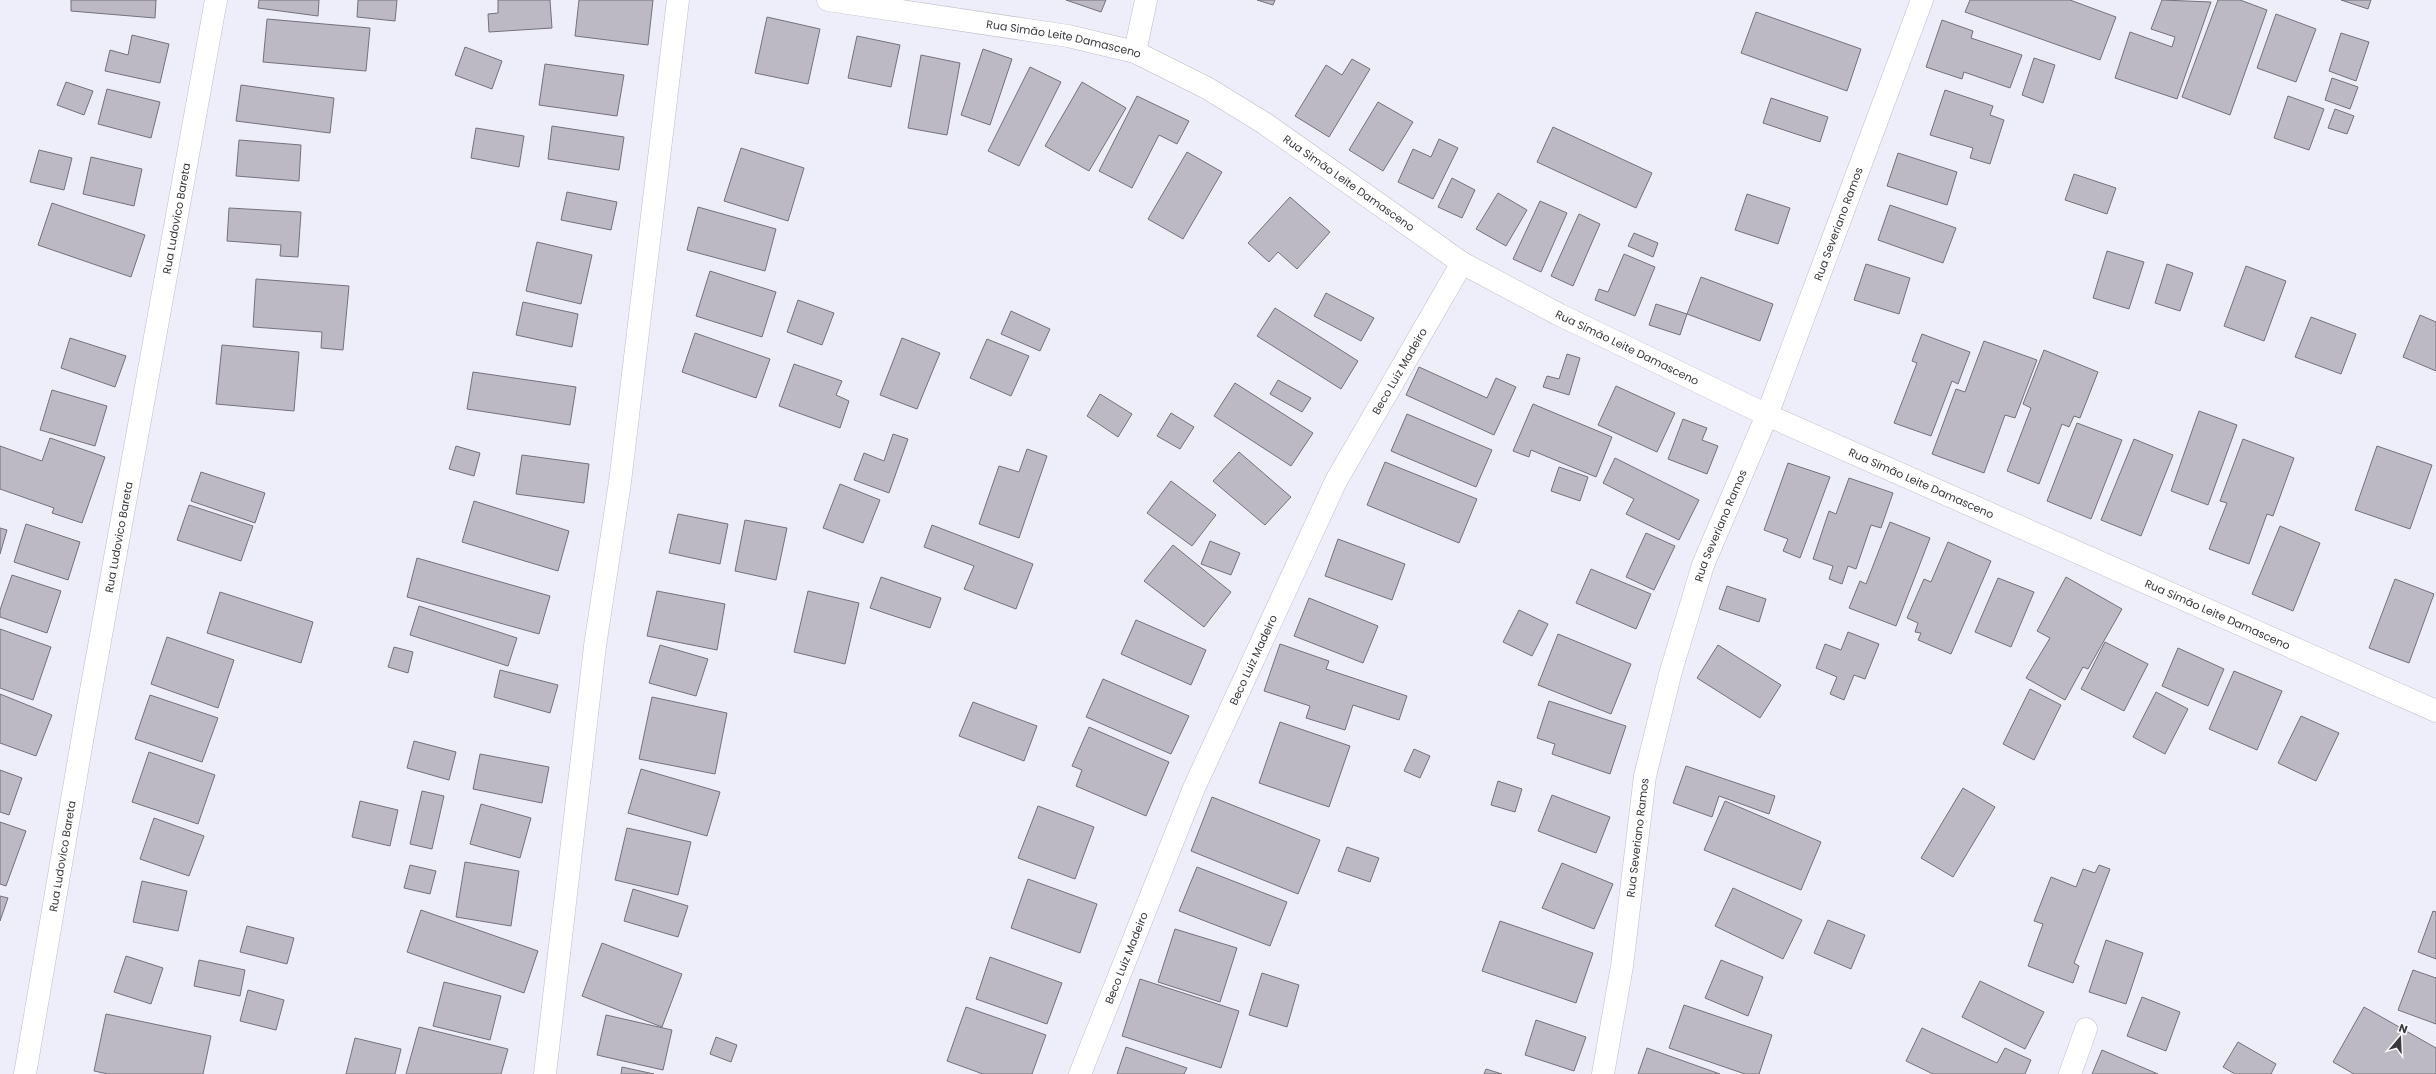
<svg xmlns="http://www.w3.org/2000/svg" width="2436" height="1074" viewBox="0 0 2436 1074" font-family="Poppins,sans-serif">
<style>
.building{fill:#bdb9c4;stroke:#75717b}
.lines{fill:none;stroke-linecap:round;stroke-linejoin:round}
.street-casing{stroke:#bdbdc9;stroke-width:23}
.street{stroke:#fff;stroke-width:22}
.labels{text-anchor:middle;stroke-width:4;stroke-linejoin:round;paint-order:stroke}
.street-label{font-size:11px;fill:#38383d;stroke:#fcfcfe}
</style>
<rect width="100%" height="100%" fill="#edeefa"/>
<path class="building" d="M71,0H156L155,18L71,11Z
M259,0H319L318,16L258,8Z
M358,0H397L395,21L357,17Z
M498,0H550L552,28L489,32L488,14L498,13Z
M579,0H653L648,45L575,36Z
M1066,0H1106L1101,12Z
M1257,0H1275L1273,5Z
M1970,0H2070L2116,17L2100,60L1965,12Z
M2162,0L2211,2L2177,99L2115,78L2130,32L2172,47L2175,37L2151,29Z
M2218,0H2240L2267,10L2230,115L2182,97Z
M2341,0H2371L2368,9Z
M1756,12L1861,49L1847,91L1741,53Z
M2276,14L2316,29L2296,82L2257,68Z
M767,17L820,29L808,84L755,73Z
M267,19L370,28L366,71L263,62Z
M1942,20L1973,31L1971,38L2022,55L2010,88L1964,72L1962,79L1926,67Z
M2341,33L2369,42L2356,81L2329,71Z
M132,35L169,44L160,83L105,71L110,50L128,55Z
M857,36L900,45L891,87L848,78Z
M465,47L502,61L492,89L455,75Z
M983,49L1012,59L990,125L961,115Z
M921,55L960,63L947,135L908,128Z
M2034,58L2055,65L2043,103L2022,95Z
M1352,59L1370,69L1329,137L1295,116L1326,65L1342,75Z
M545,64L624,75L617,116L539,105Z
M1030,67L1061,82L1019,166L988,151Z
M2332,78L2358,87L2350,109L2325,100Z
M66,82L93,91L84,115L57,105Z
M1082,82L1126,108L1089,171L1045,146Z
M241,85L334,98L330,133L236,121Z
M107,89L160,102L151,138L98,124Z
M1945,90L1993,106L1990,115L2004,120L1990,164L1970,158L1973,148L1930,135Z
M1137,96L1189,121L1177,144L1159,135L1132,188L1099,171Z
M2288,96L2324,109L2309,150L2274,138Z
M1771,98L1828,117L1820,142L1763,123Z
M1378,102L1413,122L1383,171L1349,150Z
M2335,109L2354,116L2347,134L2328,128Z
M552,126L624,137L619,170L548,159Z
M1553,127L1652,173L1636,208L1537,162Z
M476,128L524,136L519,167L471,158Z
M1439,139L1458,148L1433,199L1398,182L1413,149L1431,157Z
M239,140L301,145L299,181L236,176Z
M741,148L804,168L788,221L724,201Z
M39,150L72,158L64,190L30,182Z
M1187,152L1222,172L1183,239L1148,219Z
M1898,153L1957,172L1947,205L1887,186Z
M91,157L142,169L134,206L83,194Z
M2074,174L2116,188L2107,214L2065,200Z
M1452,178L1475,190L1462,218L1438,207Z
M567,192L617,202L611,230L561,220Z
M1498,193L1527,210L1506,246L1476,229Z
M1747,194L1790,208L1778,244L1735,230Z
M1290,197L1330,232L1297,269L1278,252L1269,262L1248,243Z
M1540,201L1567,213L1541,272L1513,259Z
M52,203L145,235L131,277L38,245Z
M1890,205L1956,228L1943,263L1878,240Z
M698,207L776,229L765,271L687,250Z
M229,208L301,212L298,257L280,256L281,245L227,241Z
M1579,214L1600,224L1573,286L1551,276Z
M1634,233L1658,243L1653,257L1628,246Z
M537,242L592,255L581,304L526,291Z
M2107,251L2144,262L2129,309L2093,298Z
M1624,254L1655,267L1635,316L1595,300L1599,289L1608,292Z
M1866,264L1910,278L1899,314L1854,300Z
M2167,264L2193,273L2180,311L2155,303Z
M2246,266L2286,281L2264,341L2224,326Z
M710,271L776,292L762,337L696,316Z
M1701,277L1773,304L1760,341L1687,314Z
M256,279L349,286L343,350L321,348L322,332L253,327Z
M1326,293L1374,318L1361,341L1314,316Z
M798,300L834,313L822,345L787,332Z
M523,302L578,314L572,347L516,335Z
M1656,304L1687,314L1680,335L1649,325Z
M1275,308L1358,361L1341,389L1257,336Z
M1011,311L1050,329L1040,351L1001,334Z
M2420,315L2436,322V371L2403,357Z
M2311,317L2356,334L2341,374L2295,357Z
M695,333L770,359L756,398L682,372Z
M1922,334L1970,352L1958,384L1952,381L1931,436L1894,423L1917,363L1912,361Z
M70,338L126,356L115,387L61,368Z
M902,338L940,353L917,409L880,395Z
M987,339L1029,356L1011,396L970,378Z
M1984,341L2037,360L2015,418L2005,415L1984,473L1932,454L1956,389L1965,392Z
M222,345L299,352L294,411L216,404Z
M2044,350L2098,372L2080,418L2074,416L2069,427L2062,424L2039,484L2007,471L2031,408L2023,404Z
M1567,354L1580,358L1569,395L1543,387L1547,376L1559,379Z
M794,364L842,381L836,395L849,401L840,428L779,406Z
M1419,367L1487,398L1496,378L1516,387L1494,435L1406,395Z
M473,372L576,387L570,425L467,409Z
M1278,380L1311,398L1302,412L1270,394Z
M1235,383L1313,433L1291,466L1214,416Z
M1616,386L1675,413L1657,452L1598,425Z
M52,390L107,406L95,446L40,430Z
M1100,394L1132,414L1118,437L1087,416Z
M1533,404L1612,437L1596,477L1531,450L1529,457L1513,451Z
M2199,411L2237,425L2208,505L2171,491Z
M1171,413L1194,427L1180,449L1157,436Z
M1407,414L1492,450L1476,487L1391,451Z
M1683,419L1707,428L1702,440L1718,446L1707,474L1668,459Z
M2077,423L2122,440L2091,519L2047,501Z
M893,434L908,439L889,493L854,480L864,453L884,461Z
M50,438L105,457L82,523L52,513L54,508L0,489V446L42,461Z
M2134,439L2173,455L2141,536L2101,520Z
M2243,439L2294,458L2273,516L2267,514L2249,564L2209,549L2227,503L2220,501Z
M456,446L480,453L474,476L449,469Z
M2377,446L2432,465L2410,529L2355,510Z
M1027,449L1047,456L1019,538L979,524L999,466L1019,472Z
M1239,452L1291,497L1265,525L1213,481Z
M522,455L589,464L584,503L516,494Z
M1615,458L1699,500L1679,540L1626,514L1634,499L1603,483Z
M1385,462L1477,499L1459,543L1367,505Z
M1788,463L1830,477L1800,558L1783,551L1788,539L1764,530Z
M1559,467L1588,477L1580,501L1551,491Z
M201,472L265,493L255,523L191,501Z
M1849,478L1893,493L1881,528L1871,525L1856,569L1848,566L1842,584L1829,579L1833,566L1813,559L1829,511L1836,514Z
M1171,481L1216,515L1192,546L1147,513Z
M840,484L880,500L863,543L823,528Z
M474,501L569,531L558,571L462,542Z
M189,505L253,526L241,561L177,540Z
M678,514L728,524L720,564L669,553Z
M745,520L787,528L776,580L735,571Z
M1890,522L1930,538L1896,626L1849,608L1860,581L1866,584Z
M26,524L80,542L68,580L14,562Z
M932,525L1033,564L1016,609L964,589L974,566L924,547Z
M2280,526L2320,543L2293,611L2252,594Z
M0,528L7,530L0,554Z
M1646,533L1675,546L1654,590L1626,577Z
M1338,539L1405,564L1392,600L1325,576Z
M1210,541L1240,553L1231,575L1201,564Z
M1948,542L1991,561L1951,654L1918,640L1921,633L1915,632L1918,623L1907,618L1924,579L1931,582Z
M1173,545L1231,592L1204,627L1144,581Z
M417,558L550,596L539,634L407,597Z
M1591,569L1651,594L1636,629L1576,603Z
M12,575L61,591L47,633L0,617V610Z
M881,577L941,598L930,628L870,608Z
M2066,577L2122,609L2088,669L2083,667L2065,700L2026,678L2050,638L2037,631Z
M1998,578L2034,592L2011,647L1975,632Z
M2395,579L2434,594L2409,663L2369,648Z
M1727,586L1766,599L1759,622L1719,609Z
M657,591L725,604L717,650L647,636Z
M808,591L859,603L845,664L794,652Z
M220,592L313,622L301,663L207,633Z
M1309,598L1378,626L1363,663L1294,636Z
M419,606L517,638L508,666L410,635Z
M1519,610L1548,624L1532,656L1503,642Z
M1136,620L1206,650L1191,685L1121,654Z
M0,629L51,647L33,700L0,688Z
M1848,632L1879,644L1865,679L1854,675L1844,700L1830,694L1837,677L1816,668L1825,644L1841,650Z
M1558,634L1631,664L1611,714L1538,685Z
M167,637L234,660L218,708L151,684Z
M2105,642L2148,664L2124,711L2081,689Z
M1280,644L1329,661L1326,669L1407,696L1399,720L1353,705L1345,730L1306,718L1310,706L1264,691Z
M660,645L708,659L696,696L649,683Z
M1718,645L1781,685L1760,718L1697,678Z
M394,647L413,652L408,673L388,667Z
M2178,648L2224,669L2208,706L2162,686Z
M500,670L558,685L550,713L494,697Z
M2234,671L2282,691L2257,750L2209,729Z
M1103,679L1189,716L1171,754L1086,717Z
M2030,689L2061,705L2034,760L2003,744Z
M2156,692L2188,709L2165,754L2133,737Z
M0,694L52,715L36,756L0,743Z
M150,695L218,718L202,762L135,739Z
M652,697L727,713L715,774L639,759Z
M1549,701L1626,726L1610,774L1552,754L1555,744L1537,738Z
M973,702L1037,726L1024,761L959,736Z
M2301,716L2339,733L2316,781L2278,763Z
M1280,722L1350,746L1329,807L1259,783Z
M1089,727L1169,762L1146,816L1076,786L1082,770L1072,766Z
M414,741L456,752L449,780L407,768Z
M1414,749L1430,756L1420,778L1404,771Z
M149,752L215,775L198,824L132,802Z
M480,754L549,767L542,803L473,789Z
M1686,766L1775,796L1769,814L1719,796L1712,817L1673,803Z
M641,769L720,792L707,836L628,813Z
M0,770L22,778L9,815L0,812Z
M1498,781L1522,789L1515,812L1491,805Z
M1963,788L1995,807L1953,877L1921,858Z
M422,791L444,796L432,849L410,844Z
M1552,795L1610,817L1596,853L1538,831Z
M1212,797L1320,840L1298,894L1191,851Z
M360,801L398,810L390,846L352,837Z
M1725,801L1821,842L1801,890L1704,850Z
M481,804L531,818L520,858L470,844Z
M1038,806L1094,827L1075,879L1018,858Z
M154,818L204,836L189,876L140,859Z
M0,822L26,831L6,886L0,884Z
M627,828L691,842L678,895L615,880Z
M1347,847L1379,858L1370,882L1338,871Z
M465,862L519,871L511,926L456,917Z
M1562,863L1613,884L1594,929L1542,908Z
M410,865L436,871L430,894L404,888Z
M2099,865L2110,869L2074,963L2079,966L2073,983L2028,966L2043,924L2034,921L2051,877L2076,887L2083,869L2095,873Z
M1197,867L1287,902L1270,946L1179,911Z
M1028,879L1097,904L1080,953L1011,928Z
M142,881L187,891L178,931L133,922Z
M1733,888L1802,920L1783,959L1715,926Z
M633,889L688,906L678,937L624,921Z
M0,896L8,898L0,921Z
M421,910L538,951L524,993L407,952Z
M2433,911L2436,912V959L2418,952Z
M1828,920L1865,935L1851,969L1814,953Z
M1500,921L1593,953L1576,1003L1482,971Z
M247,926L294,938L287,964L240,952Z
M1175,929L1237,948L1220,1002L1158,982Z
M2106,940L2143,953L2126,1004L2089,992Z
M602,943L682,974L662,1027L582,996Z
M126,956L163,968L151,1004L114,992Z
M990,957L1062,983L1047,1024L976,999Z
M199,960L245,970L240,996L194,986Z
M1721,960L1763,977L1748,1016L1705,998Z
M2413,970L2436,978V1024L2398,1010Z
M1262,973L1299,985L1287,1027L1249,1015Z
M1140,979L1239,1011L1221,1068L1122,1036Z
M1980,981L2044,1012L2025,1049L1962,1017Z
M444,982L501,996L490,1040L433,1026Z
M248,990L284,1000L276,1030L240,1021Z
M2142,997L2180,1012L2166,1051L2127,1036Z
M1684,1005L1772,1035L1759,1074H1745L1669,1048Z
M966,1007L1046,1035L1032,1074H983L947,1061Z
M2364,1007L2436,1048V1074H2354L2333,1062Z
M106,1014L211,1036L203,1074H108L94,1071Z
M606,1015L672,1030L663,1070L597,1055Z
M1536,1020L1586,1037L1574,1071L1525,1055Z
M419,1027L508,1049L501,1074H406Z
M1922,1028L1997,1063L2005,1048L2031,1060L2025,1074H1933L1906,1061Z
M716,1037L737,1045L731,1062L710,1054Z
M355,1038L401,1049L395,1074H346Z
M2238,1042L2276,1064L2271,1074H2235L2223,1067Z
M1126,1047L1187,1068L1184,1074H1117Z
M1647,1048L1720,1074H1638Z
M2102,1050L2158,1074H2092Z
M622,1067L654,1074H621Z
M1486,1069L1502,1074H1484Z"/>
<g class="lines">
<defs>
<g id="street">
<path id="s1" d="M828,0L1068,36L1135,52L1207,88L1264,123L1462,263L1558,314L1767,415L2436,711"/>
<path d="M1135,52L1146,0"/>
<path id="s2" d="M25,1074L86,718L216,0"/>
<path d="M545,1074L595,646L620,482L678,0"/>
<path id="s3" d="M1080,1074L1194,788L1336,481L1462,263"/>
<path id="s4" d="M1603,1074L1622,966L1645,776L1671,671L1703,565L1767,415L1922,0"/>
<path d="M2070,1074L2086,1029"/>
</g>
</defs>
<use href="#street" class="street-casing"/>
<use href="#street" class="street"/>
</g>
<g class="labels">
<g class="street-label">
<text dy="4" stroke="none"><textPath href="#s1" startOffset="239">Rua Simão Leite Damasceno</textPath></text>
<text dy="4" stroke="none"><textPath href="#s1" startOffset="563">Rua Simão Leite Damasceno</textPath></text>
<text dy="4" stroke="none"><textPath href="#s2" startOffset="869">Rua Ludovico Bareta</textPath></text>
<text dy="4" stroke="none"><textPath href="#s4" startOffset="887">Rua Severiano Ramos</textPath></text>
<text dy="4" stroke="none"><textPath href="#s1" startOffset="887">Rua Simão Leite Damasceno</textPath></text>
<text dy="4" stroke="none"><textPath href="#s3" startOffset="773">Beco Luiz Madeiro</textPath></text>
<text dy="4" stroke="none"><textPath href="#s1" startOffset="1211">Rua Simão Leite Damasceno</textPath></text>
<text dy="4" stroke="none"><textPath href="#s4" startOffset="563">Rua Severiano Ramos</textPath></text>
<text dy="4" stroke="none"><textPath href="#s2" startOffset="545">Rua Ludovico Bareta</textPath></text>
<text dy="4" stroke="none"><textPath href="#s1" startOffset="1535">Rua Simão Leite Damasceno</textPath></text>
<text dy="4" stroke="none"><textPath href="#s3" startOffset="449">Beco Luiz Madeiro</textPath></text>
<text dy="4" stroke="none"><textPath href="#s4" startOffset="239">Rua Severiano Ramos</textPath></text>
<text dy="4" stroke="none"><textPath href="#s2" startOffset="221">Rua Ludovico Bareta</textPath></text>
<text dy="4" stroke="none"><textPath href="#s3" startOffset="125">Beco Luiz Madeiro</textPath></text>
</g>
</g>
<g transform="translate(2400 1038) rotate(19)" stroke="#fcfcfe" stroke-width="3" paint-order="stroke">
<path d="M0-3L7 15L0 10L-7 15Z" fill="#38383d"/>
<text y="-6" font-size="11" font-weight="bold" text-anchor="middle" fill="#38383d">N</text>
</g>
</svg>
